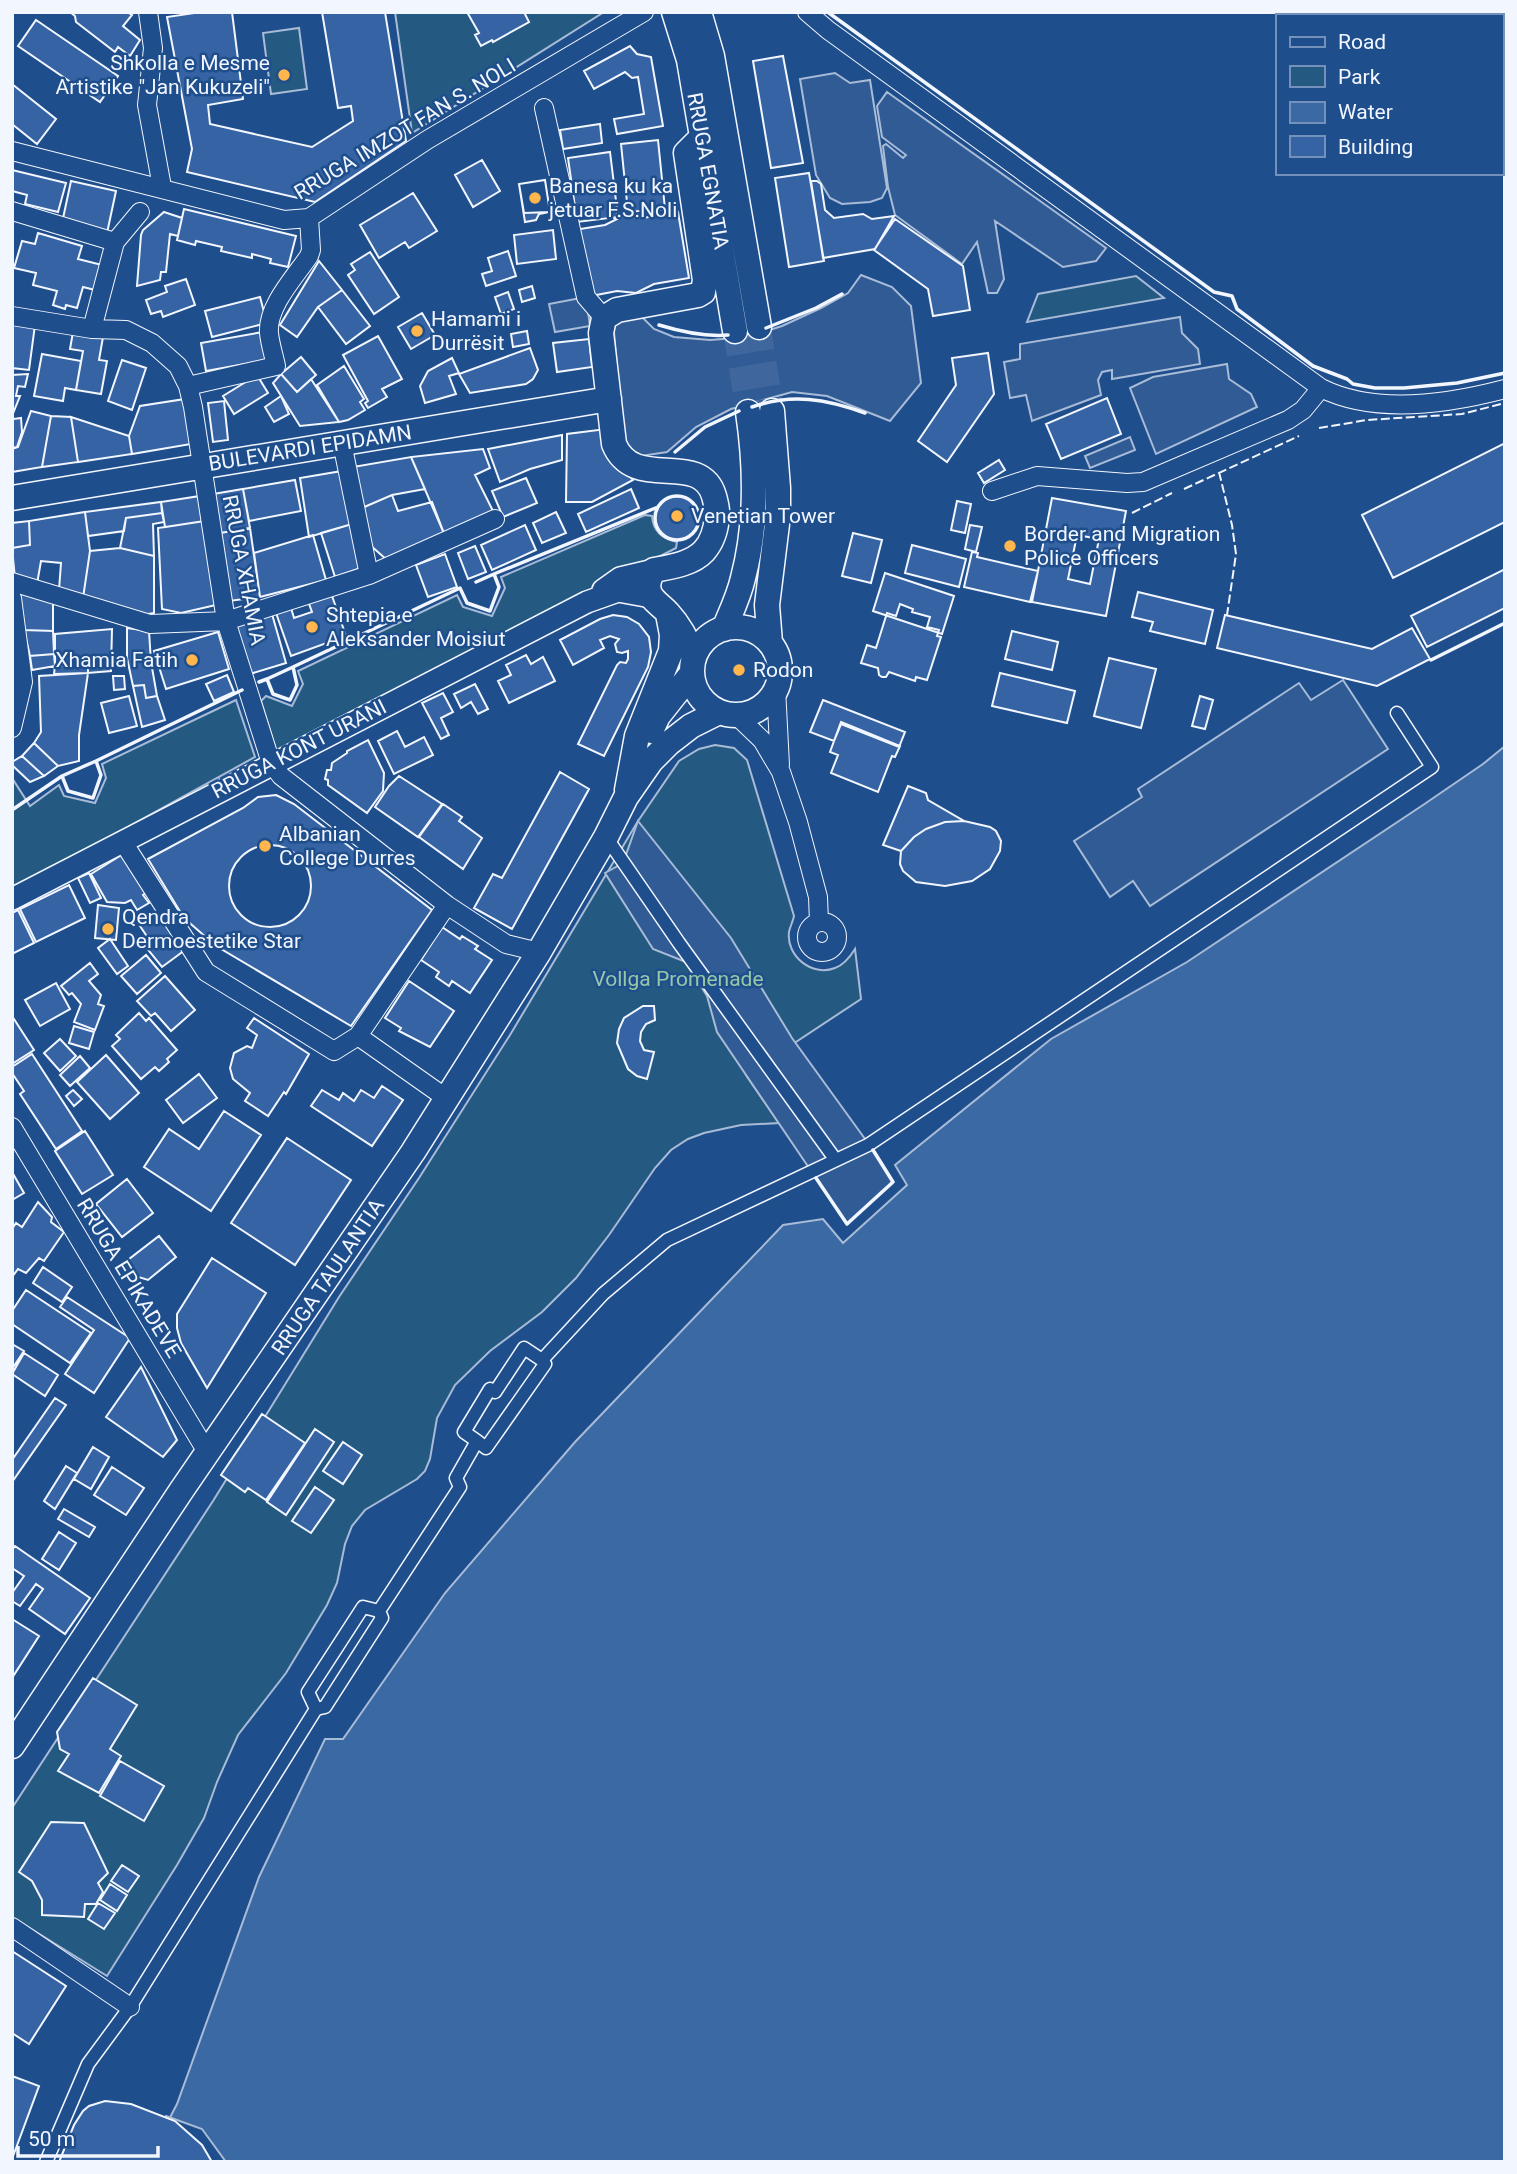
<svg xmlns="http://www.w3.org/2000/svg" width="1517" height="2174" viewBox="0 0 1517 2174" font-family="Roboto,sans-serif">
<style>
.green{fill:#245a82;stroke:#a8bbd7;stroke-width:2}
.parking{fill:#305b95;stroke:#a8bbd7;stroke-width:2}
.water{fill:#3b69a3;stroke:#a8bbd7;stroke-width:2}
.pier{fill:#1f4e8c;stroke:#a8bbd7;stroke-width:2}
.building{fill:#3563a3;stroke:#f2f6ff;stroke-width:2;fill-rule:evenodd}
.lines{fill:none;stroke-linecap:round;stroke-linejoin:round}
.secondary-tunnel{stroke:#3f679d;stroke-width:24;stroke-dasharray:24 12;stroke-linecap:butt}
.pedestrian-casing{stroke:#f2f6ff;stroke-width:15}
.minor-casing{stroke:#f2f6ff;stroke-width:20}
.tertiary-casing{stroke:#f2f6ff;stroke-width:24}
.secondary-casing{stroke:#f2f6ff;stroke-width:27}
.pedestrian{stroke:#1f4e8c;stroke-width:12}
.minor{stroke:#1f4e8c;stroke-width:18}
.tertiary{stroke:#1f4e8c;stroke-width:21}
.secondary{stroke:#1f4e8c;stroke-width:24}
.rail-casing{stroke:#f2f6ff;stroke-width:8}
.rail{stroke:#1f4e8c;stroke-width:5;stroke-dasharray:16;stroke-linecap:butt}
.fence{stroke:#f2f6ff;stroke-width:2;stroke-dasharray:9 3.5;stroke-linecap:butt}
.wall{stroke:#f2f6ff;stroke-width:3.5}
.poi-dot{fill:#ffb74d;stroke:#1f4e8c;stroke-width:2.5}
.labels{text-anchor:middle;stroke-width:5;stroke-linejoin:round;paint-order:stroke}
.poi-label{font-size:21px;fill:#f2f6ff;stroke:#1f4e8c;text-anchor:start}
.street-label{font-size:21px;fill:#f2f6ff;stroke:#1f4e8c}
.park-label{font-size:21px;fill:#97c8a6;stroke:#1f4e8c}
</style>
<rect width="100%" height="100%" fill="#1f4e8c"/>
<path class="green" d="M395,12H604L412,133Z
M299,28L307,89L271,94L263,33Z
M1136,276L1164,298L1027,322L1038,294Z
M645,515L652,516C653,531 662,539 677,542L676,548L277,753L261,701L266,696L292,706L303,684L298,671L457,595L463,607L492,616L505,588L501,577Z
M236,700L255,757L12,891V778L30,806L59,785L64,796L95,803L106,778L102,764Z
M715,745L734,748L747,760L794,916C793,921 790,927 789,932C786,956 812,977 835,968C844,965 850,957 855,949L861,999L746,1075L779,1123L741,1125L704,1133L688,1139L671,1150L655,1168L609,1235L576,1278L542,1312L490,1351L455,1385L437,1418L430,1459L425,1471L417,1479L365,1510L352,1526L345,1544L337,1583L327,1605L286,1673L238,1735L217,1782L204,1818L177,1865L107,1976L12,1917V1808L213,1501L339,1297L419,1178L510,1035L638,821L679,761L699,749Z"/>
<path class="parking" d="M835,73L850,83L870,80L887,188L882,198L870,202L842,204L830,198L816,175L800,79Z
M887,92L1106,248L1096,261L1063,267L995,221L1004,279L997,293H988L977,242L962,264L895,215L888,187L883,146L886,144L903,158L906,155L882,137L877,106Z
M861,275L892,287L911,306L921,383L890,421L827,396L792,392L731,409L696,427L667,452L641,456L624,445L613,321L642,317L654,329L674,337L710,340L748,337L782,326L821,308L848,293Z
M586,297L590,326L555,332L549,304Z
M1180,317L1182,333L1198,349L1200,364L1112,379V370L1102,372L1098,380L1101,395L1032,421L1026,395L1010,398L1004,362L1020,359V344Z
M1227,364L1229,379L1251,394L1257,407L1156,454L1130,388L1153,377Z
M1130,437L1135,450L1090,468L1085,456Z
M1343,680L1388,749L1150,906L1133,881L1110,897L1074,841L1142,797L1138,789L1299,683L1311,700Z
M638,821L731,938L792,1038L873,1150L893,1182L847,1224L717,1032L707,996L686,962L653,949L605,873L623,863Z"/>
<path class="water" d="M1505,746V2162H147L177,2104L259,1877L325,1739H343L445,1593L575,1442L783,1225L823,1219L843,1243L907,1185L895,1165L1051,1039L1187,962L1423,805L1483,764Z"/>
<path class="pier" d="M166,2116L202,2129L226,2162H143Z"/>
<path class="building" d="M70,12H127L132,15L123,26L140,40L130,56L118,47L115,52L76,22L75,16Z
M201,12H232L243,99L208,105L210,124L312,147L353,121L351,106L338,108L322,12H385L406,141L315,202L187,172L192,149L167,17Z
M467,12H524L529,22L493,42L492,40L481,46L475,35L479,33Z
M36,20L118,76L100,102L18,46Z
M630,46L637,54L651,57L663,126L617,134L614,119L644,114L638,77L632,78L625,72L594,89L584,71Z
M783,56L803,163L771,168L753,61Z
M12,84L56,119L37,144L12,124Z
M600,124L602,143L563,149L560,130Z
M658,140L665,209L628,212L621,144Z
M610,152L618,217L577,222L568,158Z
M482,160L500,191L473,207L455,175Z
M12,170L66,183L58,212L25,204L27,195L12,191Z
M809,173L824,261L789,267L775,178Z
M545,180L550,212L539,214L536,220L525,222L519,184Z
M545,180L550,212L524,213L519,184Z
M71,181L116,191L107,233L62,223Z
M811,181H817L821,184L825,210L834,218L863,214L872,219L894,216L875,249L823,258Z
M413,193L437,231L409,248L405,242L379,258L360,225Z
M184,209L296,236L288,267L270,263L271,259L252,254V258L221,251L222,247L196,241L195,245L177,240Z
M164,212L182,218L178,236L170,234L166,272H161L160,280L137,286L141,235L143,230Z
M678,212L689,278L654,284L636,293L617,291L586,297L574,230L605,225L623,216L643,218Z
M895,219L963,266L970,310L933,316L928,289L874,250Z
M553,230L556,259L517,264L514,235Z
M38,233L82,246L78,259L102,265L95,290L83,287L77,308L66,305L65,309L53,305L57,291L33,285L36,273L14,268L22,241L35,244Z
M508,251L516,276L486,286L482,274L492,271L488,258Z
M370,252L399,297L374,314L348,275L355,270L351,264Z
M319,261L342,290L318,307L297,337L280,325Z
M186,279L195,305L163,317L161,311L151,314L146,300L167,292L165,286Z
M532,286L535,298L522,302L519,290Z
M342,290L370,326L346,344L318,307Z
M508,292L514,309L501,314L495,297Z
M260,297L267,323L212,337L205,311Z
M422,313L435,335L411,349L398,327Z
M12,323L35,325L29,370L12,368Z
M527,331L529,344L513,347L511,334Z
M73,332L103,337L99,360L107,361L101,394L76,390L83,351L70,349Z
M263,332L268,360L206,371L201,343Z
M378,336L402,379L382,389L387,397L368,408L365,403L368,401L343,355Z
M589,339L592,367L557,372L553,343Z
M530,348L538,370L533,379L526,384L470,393L459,374Z
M988,353L994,394L947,462L918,441L956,385L952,358Z
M42,354L81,361L76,390L65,388L63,401L34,396Z
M301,357L316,375L297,392L281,374Z
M452,358L459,373L449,376L456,394L425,403L420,386L428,371Z
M122,360L146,368L132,410L108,401Z
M344,366L364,399L360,402L365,410L348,420L339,422L317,385Z
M28,374L25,387L18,386L16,396H20L12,416V375Z
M281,374L297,392L311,379L339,422L300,426L273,383Z
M257,375L268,393L234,414L223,396Z
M281,396L289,414L274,422L265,407Z
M1107,398L1121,434L1061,459L1046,424Z
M185,399L191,444L132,454L129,436L140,406Z
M224,401L228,440L213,442L208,403Z
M31,411L51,416L42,467L12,472V449L18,447Z
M12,416L14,419L21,418L22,432L17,447L12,448Z
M51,416L71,417L78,462L42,467Z
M71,417L129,436L132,454L78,462Z
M606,429L609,454L633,480L592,502H566L567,434Z
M562,435V460L530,469L500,482L488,449Z
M1505,443V522L1393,578L1362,515Z
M483,449L490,468L475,475L494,513L445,536L411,457Z
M411,457L425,489L392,495L362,508L353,467Z
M999,460L1005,470L984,483L978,473Z
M342,471L352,524L309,537L300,478Z
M526,478L537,503L503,517L492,491Z
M295,480L301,511L249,521L243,489Z
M243,489L250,528L220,533L213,494Z
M631,489L639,508L586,532L578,514Z
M392,495L398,511L432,502L445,536L387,560L370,545L362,508Z
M200,496L205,521L165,527L161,502Z
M655 518a22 22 0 1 1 44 0a22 22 0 1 1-44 0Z
M1052,498L1126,511L1106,616L1032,602ZM1077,535L1099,539L1090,584L1068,579Z
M957,501L971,504L965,533L951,530Z
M161,502L162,513L126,518L124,531L88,536L85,512Z
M85,512L90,551L83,598L59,590L61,563L41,561L37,584L15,578L12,548L30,545L29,521Z
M556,512L566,533L542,543L533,523Z
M162,513L164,522L153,524L154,556L120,548L126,518Z
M29,521L30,545L12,548V523Z
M205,521L216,605L181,613L162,609L158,528Z
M352,524L361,568L335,577L321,533Z
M525,525L536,550L492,570L481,545Z
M970,525L982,527L976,552L965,549Z
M250,528L260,597L229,601L220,533Z
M853,533L882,540L871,583L842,576Z
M313,535L326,580L260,597L254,553Z
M912,545L966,559L959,587L905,573Z
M475,546L486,572L468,579L458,553Z
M120,548L154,556V613L142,615L83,598L90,551Z
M972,552L978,553L977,557L1038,571L1030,602L964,587Z
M445,554L457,587L428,597L416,565Z
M1505,569V608L1427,647L1411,616Z
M885,573L954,596L942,634L873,611Z
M19,588L53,598V631L24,630Z
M1138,592L1213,610L1205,644L1150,631L1153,622L1132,617Z
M331,593L346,636L291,656L276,613L291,608L294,618L312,612L308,601Z
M900,604L913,609L912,612L930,617L927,627L939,630L937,636L941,637L927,680L916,677L915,681L889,672L886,677H882L879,675L878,668L861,663L867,645L876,648L887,613L896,616Z
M272,614L286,663L250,674L235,623Z
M613,615L627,617L639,624L649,637L651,652L648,667L604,756L578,744L617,665L620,662L626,663L628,659V651L622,653L617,652L615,644L619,639L610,636L600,640L604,648L573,665L560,640L600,619Z
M1225,615L1372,649L1412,628L1430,659L1377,686L1217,648Z
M127,628L149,631L151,662L157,696L146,698L144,685L133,686L127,658Z
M112,629L111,671L88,673V664L55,666V634Z
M24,630L53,631L54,654L30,656Z
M1012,631L1058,642L1052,670L1005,659Z
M218,632L229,669L166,689L154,651Z
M54,654L55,666L32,670L30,656Z
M526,655L531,664L543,657L555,681L509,703L498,681L511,675L506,665Z
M1109,658L1156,669L1141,728L1094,716Z
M88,664V673L54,674L55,666Z
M88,673L79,735V761L58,766L34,743L41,732L39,676Z
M1000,673L1075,691L1067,723L992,706Z
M227,675L234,692L214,701L206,684Z
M113,676H124L125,689L114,690Z
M475,684L488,709L478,714L471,702L461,708L454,694Z
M144,685L146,698L157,696L165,720L142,727L133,686Z
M443,693L453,712L441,718L449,735L441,739L422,703Z
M129,696L137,726L109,733L101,703Z
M1200,696L1213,700L1205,729L1192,726Z
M823,700L905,732L899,747L841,724L834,741L810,732Z
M841,722L900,746L895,757L892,756L878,792L831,773L838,755L830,752Z
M397,731L405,747L424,737L433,755L394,774L378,741Z
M368,740L384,773L383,791L367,813L328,785V780L325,779L327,770H331L332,763L347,753V751Z
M34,743L58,766L44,776L22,756Z
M22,756L44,776L30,782L12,765V762Z
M560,772L589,789L512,929L474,908L493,874L502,878Z
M399,776L442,804L418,837L375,807L389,786Z
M908,786L926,793L928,800L964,821L945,822L926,829L914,837L901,851L883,845Z
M276,795L294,804L432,910L351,1026L216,946L184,918L148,859L243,808L258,797Z
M443,804L462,817L459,821L482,838L463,869L419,837Z
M964,821L990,827L996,831L1001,841L1000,851L990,869L972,881L945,886L916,882L903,871L900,864L901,851L914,837L926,829L945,822Z
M229 886a41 41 0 1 1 82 0a41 41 0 1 1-82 0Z
M123,854L147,892L143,895L149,903L137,910L131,900L125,903L107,902L91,874Z
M89,873L101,898L90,903L78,878Z
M69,885L85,918L36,942L20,909Z
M98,905L119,908L116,940L95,938Z
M18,910L34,943L12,954V913Z
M158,913L185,950L162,967L140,940L146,935L140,926Z
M442,927L460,939L462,936L478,946L475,949L492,960L470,993L452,981L449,986L436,977L439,972L421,960Z
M110,939L128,966L117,974L98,948Z
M146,955L161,973L137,994L121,976Z
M90,963L98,974L89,981L101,995L98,1004L104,1006L95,1030L74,1022L81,1004L72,993L69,995L61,986Z
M165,976L195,1010L171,1031L155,1013L151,1016L137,1001Z
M409,981L454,1011L430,1047L399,1031L401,1028L385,1018Z
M56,983L70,1009L40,1026L25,1000Z
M643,1006H654L655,1020L646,1024L641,1032L640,1041L644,1050L654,1052L647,1079L637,1076L628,1069L617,1043L619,1029L624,1018Z
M139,1013L146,1021L149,1018L177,1050L167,1059L169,1062L159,1071L155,1067L141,1079L112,1046L120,1039L116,1035Z
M12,1016L34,1050L12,1064Z
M254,1018L309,1054L286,1094L284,1092L268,1116L245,1101L250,1093L233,1079L230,1068L234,1053L247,1046L252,1048L257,1035L247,1028Z
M74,1026L94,1032L89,1049L69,1043Z
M60,1039L76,1056L60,1071L44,1053Z
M32,1054L82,1131L56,1149L20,1094L24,1091L12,1073V1067Z
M106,1055L139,1093L110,1119L77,1082Z
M80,1056L90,1068L70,1086L60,1075Z
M199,1074L217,1098L183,1123L166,1100Z
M382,1086L403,1100L372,1146L311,1106L322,1090L339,1100L343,1093L354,1101L361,1090L374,1098Z
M73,1090L82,1099L74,1106L66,1096Z
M224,1111L261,1135L211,1211L144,1167L169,1129L199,1149Z
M85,1131L113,1175L82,1194L55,1151Z
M287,1138L351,1180L295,1265L231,1223Z
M12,1172L24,1193L12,1200Z
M127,1179L153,1213L122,1237L96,1204Z
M38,1202L52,1217L51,1222L64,1232L44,1261L39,1258L26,1273L18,1269L12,1277V1229L16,1223L22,1227Z
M159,1236L176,1257L148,1280L135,1276L124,1263Z
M212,1258L266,1293L207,1388L181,1343L177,1328V1314Z
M43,1267L72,1287L62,1302L33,1283Z
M26,1290L91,1333L70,1363L12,1324V1311Z
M67,1297L130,1338L94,1393L65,1374L94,1330L60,1307Z
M12,1344L24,1351L12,1369Z
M24,1353L58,1375L45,1396L12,1374Z
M141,1367L177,1440L163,1457L106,1417Z
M55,1398L66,1405L12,1482V1460Z
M262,1414L305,1443L266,1500L248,1488L245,1492L221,1475Z
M315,1429L334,1442L286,1515L267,1502Z
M343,1442L362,1455L343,1484L323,1471Z
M93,1447L109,1457L91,1489L74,1479Z
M66,1466L77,1473L55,1509L44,1501Z
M112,1467L144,1488L126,1515L94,1495Z
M315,1487L334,1500L311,1533L292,1521Z
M64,1509L95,1527L89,1537L58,1519Z
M59,1532L76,1543L59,1570L42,1559Z
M15,1546L90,1598L65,1634L29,1609L43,1589L36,1584L20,1606L12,1601V1593L24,1576L12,1568V1550Z
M12,1619L39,1636L12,1678Z
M93,1678L137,1705L110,1749L121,1756L99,1793L58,1771L69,1754L60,1749L57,1732Z
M120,1761L164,1786L144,1821L100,1796Z
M51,1822L84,1823L108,1873L98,1883L103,1892L96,1904H85L84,1917L42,1915V1900L32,1881L19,1872Z
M122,1865L139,1876L128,1892L111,1881Z
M110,1884L127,1895L117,1911L100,1900Z
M98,1903L115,1913L104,1929L88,1919Z
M12,1951L66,1986L29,2044L12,2033Z
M12,2076L39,2086L12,2159Z
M105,2101L131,2104L175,2121L202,2145L212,2162H59L74,2125L83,2111L89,2106Z"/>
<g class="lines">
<path class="secondary-tunnel" d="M759,327L772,411
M735,331L748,412"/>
<defs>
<path id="pedestrian" d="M606,837L679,943L835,1159
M495,1392L524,1348L542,1360
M477,1441L464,1432L490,1389
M316,1709L308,1692L363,1607L379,1611
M46,2162L88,2064L130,2007L316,1709L325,1707L382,1618L379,1611L460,1487L456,1478L477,1441L486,1448L545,1364L542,1360L603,1294L667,1240L868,1145L1432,767L1397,713"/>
<path id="minor" d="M148,12L153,48L147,105L162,187
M807,12L828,30L1321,388C1375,415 1448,404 1505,389
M544,108L586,297L604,318
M12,151L284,220L309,218L427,140L644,12
M12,211L115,242
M12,316L92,329L126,330L152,343L178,366L188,386L193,407L226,621L271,763L281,776L447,905L506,944L539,952
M92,329L115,242L140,212
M188,386L276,366C274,356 270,344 269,333C267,306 295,277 309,256L311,250L309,218
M342,443L369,575
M992,491L1037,476L1127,483L1143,482L1288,420L1303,410L1321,388
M12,582L150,624L226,621L369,575L495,519
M12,598L23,682L12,728
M776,688L780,765
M736,715L762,740L781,772L798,822L818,897L819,922
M123,842L206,972L334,1051L358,1036L447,905
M807 937a15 15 0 1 1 30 0a15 15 0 1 1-30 0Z
M358,1036L446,1098
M12,1127L207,1452
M12,1927L130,2007"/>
<path id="tertiary" d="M603,590L620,578L654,570
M12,899L587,602L618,591L651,597"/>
<path id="secondary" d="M674,12L689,60L735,331
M699,12L712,56L759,327
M12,498L609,399
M692 671a44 44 0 1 1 88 0a44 44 0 1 1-88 0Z
M724,629C731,612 739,596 743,578C757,525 756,466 748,412
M770,643L767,605L778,516V488L772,411
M694,658C688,641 680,626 668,613C662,606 651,600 649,591C647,584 650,576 654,570C670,567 692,564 704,551C712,542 716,529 717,517C718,509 716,504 714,496C700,449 634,493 614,444L601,333L604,318L617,310L698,295L703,292L705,280L686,153L702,137
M651,731L658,716L692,673
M627,790L637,736L671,651L672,635L668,614
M12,1746L181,1491L413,1152L539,952L606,837L626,797L651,761L669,743L691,726L719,712"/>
</defs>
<use href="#pedestrian" class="pedestrian-casing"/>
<use href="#minor" class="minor-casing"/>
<use href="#tertiary" class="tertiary-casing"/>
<use href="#secondary" class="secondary-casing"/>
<use href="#pedestrian" class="pedestrian"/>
<use href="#minor" class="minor"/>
<use href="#tertiary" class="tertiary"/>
<use href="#secondary" class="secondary"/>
<defs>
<path id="rail" d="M1366,12L1371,16
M1412,12L1417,16
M1501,78L1505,81
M1501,115L1505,117"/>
</defs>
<use href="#rail" class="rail-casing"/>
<use href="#rail" class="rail"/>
<path class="fence" d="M1319,428L1367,420L1462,414L1505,403
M1219,472L1232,525L1236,554L1227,615
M1184,489L1299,436
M1132,513L1172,493"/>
<path class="wall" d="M829,13L1214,292L1232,296L1237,309L1313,366L1347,379L1353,384L1375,388H1404L1457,383L1505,373
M659,325C682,332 704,337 728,335
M766,328L816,308L842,294
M752,407C792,393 826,399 865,413
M675,452L705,427L739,411
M655 518a22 22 0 1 1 44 0a22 22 0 1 1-44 0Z
M476,582L494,574
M1431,660L1505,623
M267,679L293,667
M259,682L267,679L273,694L290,700L297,685L293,667L460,588L467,603L490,611L499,587L494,574L658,507
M62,776L96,761
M12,810L62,776L68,791L93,798L101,775L96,761L242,690
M816,1178L847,1224L893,1182L873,1150"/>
</g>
<g class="poi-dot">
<circle cx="284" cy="75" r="7"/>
<circle cx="535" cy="198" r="7"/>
<circle cx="417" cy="331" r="7"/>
<circle cx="677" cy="516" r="7"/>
<circle cx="1010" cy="546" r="7"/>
<circle cx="312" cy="627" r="7"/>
<circle cx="192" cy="660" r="7"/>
<circle cx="739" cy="670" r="7"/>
<circle cx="265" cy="846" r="7"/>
<circle cx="108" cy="929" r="7"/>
</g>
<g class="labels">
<g class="poi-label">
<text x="270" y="70" text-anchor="end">Shkolla e Mesme<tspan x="270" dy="24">Artistike "Jan Kukuzeli"</tspan></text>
<text x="549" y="193">Banesa ku ka<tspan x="549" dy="24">jetuar F.S.Noli</tspan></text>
<text x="431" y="326">Hamami i<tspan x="431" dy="24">Durrësit</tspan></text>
<text x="691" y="523">Venetian Tower</text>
<text x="1024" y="541">Border and Migration<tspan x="1024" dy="24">Police Officers</tspan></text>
<text x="326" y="622">Shtepia e<tspan x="326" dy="24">Aleksander Moisiut</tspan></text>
<text x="178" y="667" text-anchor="end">Xhamia Fatih</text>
<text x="753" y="677">Rodon</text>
<text x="279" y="841">Albanian<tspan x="279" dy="24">College Durres</tspan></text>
<text x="122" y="924">Qendra<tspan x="122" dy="24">Dermoestetike Star</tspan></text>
</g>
<g class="street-label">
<text transform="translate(405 129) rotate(-31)" y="7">RRUGA IMZOT FAN S. NOLI</text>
<text transform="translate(708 171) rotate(80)" y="7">RRUGA EGNATIA</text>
<text transform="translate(310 448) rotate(-9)" y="7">BULEVARDI EPIDAMN</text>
<text transform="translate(244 570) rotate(79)" y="7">RRUGA XHAMIA</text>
<text transform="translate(299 749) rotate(-27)" y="7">RRUGA KONT URANI</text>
<text transform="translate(328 1277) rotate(-56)" y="7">RRUGA TAULANTIA</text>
<text transform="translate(129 1278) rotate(59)" y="7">RRUGA EPIKADEVE</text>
</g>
<g class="park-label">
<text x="678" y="986">Vollga Promenade</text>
</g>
</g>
<rect width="1517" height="2174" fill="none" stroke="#f2f6ff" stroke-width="28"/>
<rect x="1276" y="14" width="228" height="161" fill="#1f4e8c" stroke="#7391ba" stroke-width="2"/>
<rect x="1290" y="37" width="35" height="10" fill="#1f4e8c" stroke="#7391ba" stroke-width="2"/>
<text x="1338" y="49" font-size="21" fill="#f2f6ff">Road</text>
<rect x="1290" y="66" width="35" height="21" fill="#245a82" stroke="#7391ba" stroke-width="2"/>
<text x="1338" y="84" font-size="21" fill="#f2f6ff">Park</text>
<rect x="1290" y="102" width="35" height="21" fill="#3b69a3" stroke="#7391ba" stroke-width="2"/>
<text x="1338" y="119" font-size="21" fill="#f2f6ff">Water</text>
<rect x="1290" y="136" width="35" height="21" fill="#3563a3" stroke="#7391ba" stroke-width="2"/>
<text x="1338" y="154" font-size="21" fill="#f2f6ff">Building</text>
<path d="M18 2146v10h140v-10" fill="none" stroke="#f2f6ff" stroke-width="3.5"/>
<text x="28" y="2146" font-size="21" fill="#f2f6ff" stroke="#1f4e8c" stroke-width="5" paint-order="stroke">50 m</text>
</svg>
